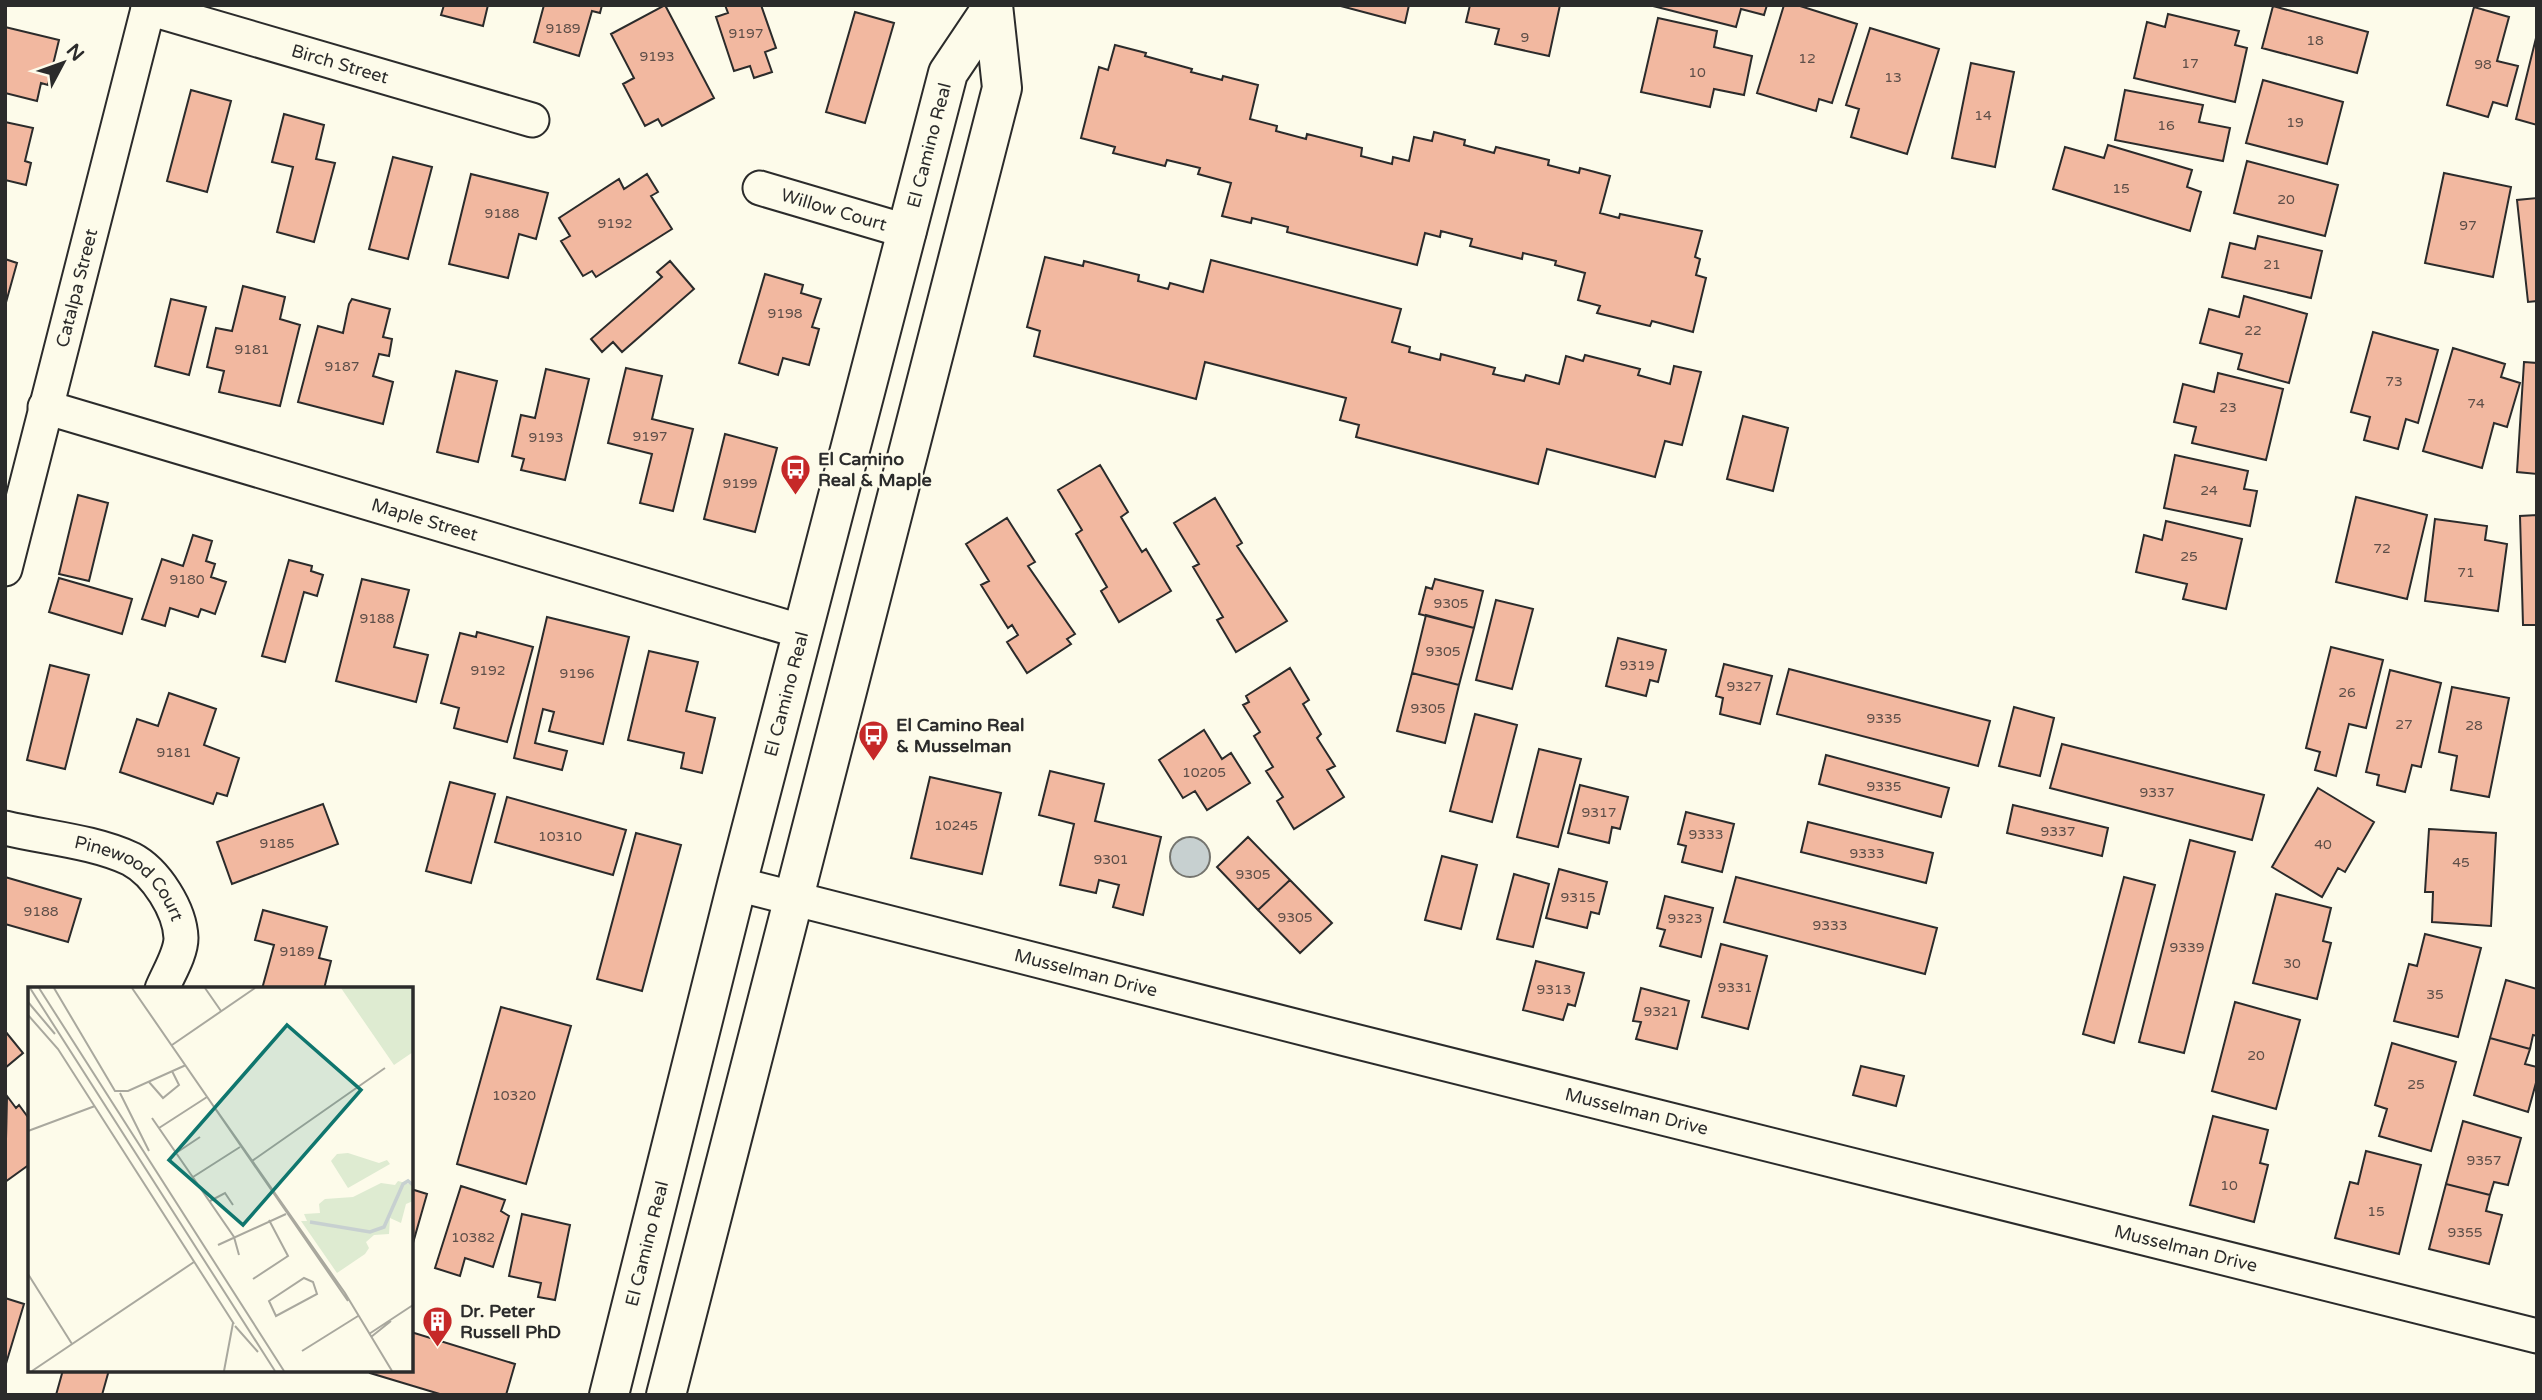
<svg xmlns="http://www.w3.org/2000/svg" width="2542" height="1400" viewBox="0 0 2542 1400" font-family="'Varela Round',sans-serif">
<style>
.water{fill:#c7d0d0;stroke:#74746e;stroke-width:2}
.building{fill:#f2b8a0;stroke:#2b2b2b;stroke-width:2}
.lines{fill:none;stroke-linecap:round;stroke-linejoin:round}
.street-casing{stroke:#2b2b2b;stroke-width:37}
.secondary-casing{stroke:#2b2b2b;stroke-width:42}
.street{stroke:#fdfbea;stroke-width:33}
.secondary{stroke:#fdfbea;stroke-width:38}
.labels{text-anchor:middle;stroke-width:5;stroke-linejoin:round;paint-order:stroke}
.number-label{font-size:14px;fill:#5d4e48}
.street-label{font-size:18px;fill:#2b2b2b;stroke:#fdfbea}
.poi-label{font-size:18px;font-weight:bold;fill:#2b2b2b;stroke:#fdfbea;text-anchor:start}
.inset-river{fill:none;stroke:#c7d0d0;stroke-width:3.5}
.inset-road{fill:none;stroke:#a9a89e;stroke-width:2}
.view{fill:#0f766e;fill-opacity:0.15;stroke:#0f766e;stroke-width:3.5}
.inset-edge{fill:none;stroke:#2b2b2b;stroke-width:3.5}
</style>
<rect width="100%" height="100%" fill="#fdfbea"/>
<path class="water" d="M1170 857a20 20 0 1 1 40 0a20 20 0 1 1-40 0Z"/>
<path class="building" d="M444,5H488L483,26L441,15Z
M544,5H602L600,13L592,11L579,56L534,42Z
M665,5L714,98L662,126L658,119L645,126L623,84L634,78L611,34Z
M725,5H761L776,48L765,52L772,72L754,78L750,66L734,71L716,17L728,13Z
M1337,5H1409L1405,23Z
M1470,5H1560L1549,56L1495,44L1499,29L1466,22Z
M1767,5L1764,15L1741,9L1736,27L1653,6Z
M1784,5H1797L1857,24L1832,103L1819,99L1816,111L1757,93Z
M2273,6L2368,32L2357,73L2262,48Z
M2474,7L2509,17L2497,61L2518,66L2507,106L2493,102L2488,117L2447,105Z
M855,12L894,23L865,123L826,112Z
M2168,14L2239,31L2235,45L2247,48L2235,102L2134,78L2147,22L2165,27Z
M1658,18L1717,31L1714,47L1752,56L1744,95L1714,89L1710,107L1641,92Z
M5,27L59,40L48,85L41,83L37,101L5,93Z
M1870,28L1939,49L1907,154L1851,137L1859,109L1846,105Z
M2536,38H2537V125L2516,119Z
M1115,45L1146,53L1145,56L1192,69L1191,72L1222,80L1223,76L1258,85L1250,119L1277,126L1276,131L1306,139L1307,134L1362,148L1361,156L1392,164L1393,157L1409,161L1414,137L1432,141L1434,132L1465,140L1464,145L1494,153L1496,147L1549,160L1548,165L1579,173L1580,168L1610,176L1600,213L1619,218L1620,214L1702,231L1695,257L1700,259L1696,275L1706,278L1693,332L1652,321L1650,326L1597,313L1600,306L1578,300L1585,273L1555,265L1556,261L1523,253L1522,259L1470,246L1472,239L1441,231L1440,237L1425,233L1417,265L1287,232L1288,227L1252,218L1251,223L1222,216L1231,183L1198,174L1200,168L1167,160L1165,166L1113,153L1115,147L1081,138L1099,67L1108,70Z
M1971,63L2014,72L1995,167L1952,158Z
M2263,80L2343,102L2327,164L2246,143Z
M191,90L231,101L207,192L167,181Z
M2125,90L2203,105L2199,122L2230,128L2223,161L2115,140Z
M284,114L324,125L316,159L335,163L314,242L277,232L293,167L272,162Z
M5,122L33,128L25,161L31,163L26,185L5,180Z
M2108,145L2192,170L2187,187L2201,192L2190,231L2053,189L2065,147L2104,158Z
M393,157L432,167L408,259L369,249Z
M2247,161L2338,185L2325,236L2234,213Z
M2444,173L2511,187L2493,277L2425,263Z
M471,174L548,193L536,239L519,234L508,278L449,264Z
M647,174L658,192L651,196L672,229L596,277L592,271L583,276L561,241L570,236L559,218L619,179L624,189Z
M2537,198V301L2528,302L2517,200Z
M2258,236L2322,251L2311,298L2222,277L2230,243L2255,249Z
M1045,257L1083,266L1084,261L1139,275L1138,281L1168,289L1170,283L1203,292L1211,260L1401,309L1392,342L1410,347L1409,352L1440,360L1441,354L1495,368L1493,374L1524,381L1526,375L1559,384L1566,356L1583,361L1585,355L1640,369L1638,375L1670,384L1674,366L1701,372L1682,445L1665,441L1655,477L1547,449L1538,484L1356,437L1359,425L1340,420L1346,398L1205,362L1196,399L1034,356L1040,331L1027,327Z
M5,259L17,263L5,306Z
M670,261L694,289L622,352L613,342L602,352L591,339L662,277L657,272Z
M765,274L803,285L801,293L821,299L812,327L819,329L809,365L783,358L778,375L739,363Z
M243,286L285,297L280,319L300,325L280,406L219,392L224,371L207,367L216,328L232,331Z
M2244,296L2307,314L2289,383L2238,369L2242,354L2200,343L2209,309L2239,317Z
M171,299L206,307L189,375L155,366Z
M352,299L390,309L383,337L392,339L389,356L379,354L373,376L393,382L383,424L298,402L318,326L343,333L349,304Z
M2373,332L2438,350L2418,423L2406,419L2398,449L2364,440L2370,417L2351,412Z
M2453,348L2505,364L2501,377L2520,383L2507,427L2494,423L2482,468L2423,451Z
M2524,362L2537,363V474L2517,472Z
M626,368L662,376L652,419L693,429L673,511L640,503L652,454L608,443Z
M546,369L589,379L565,480L521,470L524,459L512,456L521,415L535,418Z
M456,371L497,381L478,462L437,452Z
M2218,373L2283,389L2266,460L2192,443L2196,427L2174,422L2183,384L2214,392Z
M1743,416L1788,428L1773,491L1727,479Z
M725,434L777,448L755,532L704,519Z
M2175,455L2248,471L2244,489L2257,491L2250,526L2164,508Z
M1100,465L1128,512L1121,517L1142,552L1146,549L1171,591L1119,622L1101,591L1107,587L1076,534L1082,530L1058,490Z
M78,495L108,503L89,581L59,574Z
M2356,497L2427,515L2407,599L2336,582Z
M1215,498L1242,543L1237,546L1287,621L1236,652L1217,620L1223,617L1193,567L1199,564L1174,523Z
M2537,515V625H2523L2520,516Z
M1007,518L1035,562L1028,566L1075,634L1067,639L1071,644L1027,673L1007,642L1018,635L1012,625L1008,628L981,585L989,581L966,544Z
M2435,519L2487,526L2485,540L2507,544L2498,611L2425,601Z
M2166,521L2242,539L2226,609L2183,599L2187,584L2136,572L2144,535L2162,540Z
M193,535L212,541L206,561L215,564L211,577L226,582L215,614L201,609L198,617L170,608L165,626L142,619L162,559L183,566Z
M289,560L312,566L311,571L323,575L317,596L304,592L285,662L262,656Z
M59,578L132,599L122,634L49,612Z
M362,579L409,590L394,647L428,655L416,702L336,681Z
M1435,579L1483,591L1474,628L1419,614L1426,587L1432,589Z
M1496,600L1533,609L1512,689L1476,680Z
M1426,615L1474,628L1459,685L1412,673Z
M547,617L629,637L603,744L549,731L554,712L543,709L535,743L567,751L562,770L514,758Z
M477,632L533,647L507,742L454,728L459,708L441,703L460,633L476,637Z
M1618,638L1666,650L1658,682L1650,680L1646,696L1606,686Z
M2331,647L2383,660L2366,728L2349,724L2336,776L2315,770L2320,752L2306,748Z
M649,651L698,662L686,711L715,718L702,773L681,768L684,753L628,740Z
M1724,664L1772,676L1760,724L1720,714L1723,698L1716,696Z
M50,665L89,675L65,769L27,760Z
M1290,668L1309,700L1303,704L1321,734L1317,738L1335,766L1327,770L1344,797L1294,829L1277,801L1283,797L1266,771L1273,767L1254,736L1260,732L1243,705L1249,702L1246,696Z
M1789,669L1990,721L1978,766L1777,714Z
M2390,670L2441,683L2421,767L2412,765L2405,792L2377,785L2379,775L2366,772Z
M1412,673L1459,685L1445,743L1397,731Z
M2452,687L2509,698L2489,797L2451,790L2457,756L2439,752Z
M169,693L216,709L204,745L239,758L227,796L217,793L213,804L120,772L137,719L158,726Z
M2014,707L2054,718L2040,776L1999,766Z
M1475,714L1517,725L1492,822L1450,811Z
M1204,730L1222,759L1231,753L1250,783L1207,810L1195,791L1183,798L1159,760Z
M2062,744L2264,795L2252,840L2050,788Z
M1539,749L1581,759L1558,847L1517,837Z
M1826,755L1949,788L1941,817L1819,784Z
M1050,771L1104,784L1095,821L1161,837L1143,915L1113,907L1119,885L1099,880L1096,893L1060,885L1074,824L1039,815Z
M930,777L1001,793L982,874L911,858Z
M450,782L495,794L471,883L426,871Z
M1580,785L1628,797L1620,829L1612,827L1609,843L1568,833Z
M2318,788L2374,822L2345,872L2338,868L2322,897L2272,867Z
M507,797L626,830L613,875L495,842Z
M323,804L338,844L232,884L217,842Z
M2013,805L2108,828L2102,856L2007,833Z
M1686,812L1734,824L1722,872L1682,862L1686,846L1678,844Z
M1808,822L1933,853L1926,883L1801,852Z
M2429,829L2496,833L2491,926L2432,922L2433,892H2425Z
M636,833L681,845L642,991L597,979Z
M1248,837L1290,880L1258,910L1217,867Z
M2190,840L2235,852L2184,1053L2139,1042Z
M1442,856L1477,865L1461,929L1425,920Z
M1559,869L1607,882L1599,914L1591,912L1587,928L1546,918Z
M1514,874L1549,884L1533,947L1497,939Z
M5,877L81,899L68,942L5,924Z
M1736,877L1937,928L1925,974L1724,922Z
M2124,877L2155,885L2114,1043L2083,1034Z
M1290,880L1332,923L1300,953L1258,910Z
M2276,894L2331,908L2323,941L2331,943L2317,999L2253,983Z
M1665,896L1713,908L1701,957L1660,946L1665,930L1657,928Z
M263,910L327,927L319,958L331,961L324,989H262L274,945L255,940Z
M2425,934L2481,948L2458,1037L2394,1021L2409,964L2417,966Z
M1721,944L1767,956L1748,1029L1702,1017Z
M1536,961L1584,973L1575,1006L1568,1004L1563,1020L1523,1010Z
M2506,980L2537,989V1036L2533,1035L2530,1049L2490,1038Z
M1641,988L1689,1001L1677,1049L1636,1039L1641,1022L1633,1021Z
M2235,1002L2300,1020L2276,1109L2212,1091Z
M501,1007L571,1026L526,1184L457,1164Z
M5,1031L23,1053L5,1068Z
M2490,1038L2530,1049L2525,1064L2537,1067V1079L2528,1112L2474,1095Z
M2392,1043L2456,1062L2431,1151L2379,1136L2387,1109L2375,1105Z
M1861,1066L1904,1076L1896,1106L1853,1095Z
M7,1096L16,1108L19,1105L30,1120V1164L5,1182Z
M2213,1116L2268,1130L2260,1163L2268,1165L2254,1222L2190,1205Z
M2463,1121L2521,1138L2508,1185L2494,1182L2490,1195L2446,1184Z
M2366,1151L2421,1165L2399,1254L2335,1238L2350,1182L2358,1184Z
M2446,1184L2490,1195L2486,1211L2502,1215L2489,1264L2429,1249Z
M461,1186L505,1200L501,1211L509,1216L493,1267L465,1258L460,1276L435,1268Z
M411,1189L427,1194L411,1250Z
M522,1214L570,1225L555,1300L538,1297L541,1283L509,1276Z
M5,1298L24,1304L5,1367Z
M411,1332L515,1364L506,1395H443L370,1373L371,1370H411Z
M63,1370H109L102,1395H56Z"/>
<g class="lines">
<defs>
<g id="street">
<path id="s1" d="M148,8L532,120"/>
<path id="s2" d="M760,188L909,232"/>
<path id="s3" d="M45,407L803,632"/>
<path id="s4" d="M5,569L149,5"/>
<path id="s5" d="M5,828C46,838 92,841 131,859C156,872 180,910 181,938C181,954 168,974 162,989"/>
<path id="s6" d="M737,884L1342,1038L2537,1336"/>
</g>
<g id="secondary">
<path id="s7" d="M609,1395L737,884L948,73L993,6"/>
<path d="M666,1395L1002,88L993,5"/>
</g>
</defs>
<use href="#street" class="street-casing"/>
<use href="#secondary" class="secondary-casing"/>
<use href="#street" class="street"/>
<use href="#secondary" class="secondary"/>
</g>
<defs>
<symbol id="bus-pin" viewBox="-11 -11 22 30"><path d="M0 17L-7.5 6A9.5 9.5 0 1 1 7.5 6Z" fill="#c62828" stroke="#fdfbea"/><path d="M-5-6H5V4H4V6H2V4H-2V6H-4V4H-5ZM-3.5-4V0h7V-4ZM-3.5 1.2v1.5H-2V1.2ZM2 1.2v1.5H3.5V1.2Z" fill="#fff"/></symbol>
<symbol id="building-pin" viewBox="-11 -11 22 30"><path d="M0 17L-7.5 6A9.5 9.5 0 1 1 7.5 6Z" fill="#c62828" stroke="#fdfbea"/><path d="M-4-6H4V6H1V3H-1V6H-4ZM-2.5-4.3h1.7v1.8h-1.7ZM.8-4.3h1.7v1.8H.8ZM-2.5-1h1.7V.8h-1.7ZM.8-1h1.7V.8H.8Z" fill="#fff"/></symbol>
</defs>
<g fill-rule="evenodd">
<use href="#bus-pin" x="778" y="452" width="35" height="47"/>
<use href="#bus-pin" x="856" y="718" width="35" height="47"/>
<use href="#building-pin" x="420" y="1304" width="35" height="47"/>
</g>
<g class="labels">
<g class="number-label">
<text x="563" y="33">9189</text>
<text x="746" y="38">9197</text>
<text x="1525" y="42">9</text>
<text x="2315" y="45">18</text>
<text x="657" y="61">9193</text>
<text x="1807" y="63">12</text>
<text x="2190" y="68">17</text>
<text x="2483" y="69">98</text>
<text x="1697" y="77">10</text>
<text x="1893" y="82">13</text>
<text x="1983" y="120">14</text>
<text x="2295" y="127">19</text>
<text x="2166" y="130">16</text>
<text x="2121" y="193">15</text>
<text x="2286" y="204">20</text>
<text x="502" y="218">9188</text>
<text x="615" y="228">9192</text>
<text x="2468" y="230">97</text>
<text x="2272" y="269">21</text>
<text x="785" y="318">9198</text>
<text x="2253" y="335">22</text>
<text x="252" y="354">9181</text>
<text x="342" y="371">9187</text>
<text x="2394" y="386">73</text>
<text x="2476" y="408">74</text>
<text x="2228" y="412">23</text>
<text x="650" y="441">9197</text>
<text x="546" y="442">9193</text>
<text x="740" y="488">9199</text>
<text x="2209" y="495">24</text>
<text x="2382" y="553">72</text>
<text x="2189" y="561">25</text>
<text x="2466" y="577">71</text>
<text x="187" y="584">9180</text>
<text x="1451" y="608">9305</text>
<text x="377" y="623">9188</text>
<text x="1443" y="656">9305</text>
<text x="1637" y="670">9319</text>
<text x="488" y="675">9192</text>
<text x="577" y="678">9196</text>
<text x="1744" y="691">9327</text>
<text x="2347" y="697">26</text>
<text x="1428" y="713">9305</text>
<text x="1884" y="723">9335</text>
<text x="2404" y="729">27</text>
<text x="2474" y="730">28</text>
<text x="174" y="757">9181</text>
<text x="1204" y="777">10205</text>
<text x="1884" y="791">9335</text>
<text x="2157" y="797">9337</text>
<text x="1599" y="817">9317</text>
<text x="956" y="830">10245</text>
<text x="2058" y="836">9337</text>
<text x="1706" y="839">9333</text>
<text x="560" y="841">10310</text>
<text x="277" y="848">9185</text>
<text x="2323" y="849">40</text>
<text x="1867" y="858">9333</text>
<text x="1111" y="864">9301</text>
<text x="2461" y="867">45</text>
<text x="1253" y="879">9305</text>
<text x="1578" y="902">9315</text>
<text x="41" y="916">9188</text>
<text x="1295" y="922">9305</text>
<text x="1685" y="923">9323</text>
<text x="1830" y="930">9333</text>
<text x="2187" y="952">9339</text>
<text x="297" y="956">9189</text>
<text x="2292" y="968">30</text>
<text x="1735" y="992">9331</text>
<text x="1554" y="994">9313</text>
<text x="2435" y="999">35</text>
<text x="1661" y="1016">9321</text>
<text x="2256" y="1060">20</text>
<text x="2416" y="1089">25</text>
<text x="514" y="1100">10320</text>
<text x="2484" y="1165">9357</text>
<text x="2229" y="1190">10</text>
<text x="2376" y="1216">15</text>
<text x="2465" y="1237">9355</text>
<text x="473" y="1242">10382</text>
</g>
<g class="street-label">
<text dy="6" stroke="none"><textPath href="#s1" startOffset="200">Birch Street</textPath></text>
<text dy="6" stroke="none"><textPath href="#s7" startOffset="1290">El Camino Real</textPath></text>
<text dy="6" stroke="none"><textPath href="#s2" startOffset="77">Willow Court</textPath></text>
<text dy="6" stroke="none"><textPath href="#s4" startOffset="290">Catalpa Street</textPath></text>
<text dy="6" stroke="none"><textPath href="#s3" startOffset="396">Maple Street</textPath></text>
<text dy="6" stroke="none"><textPath href="#s7" startOffset="723">El Camino Real</textPath></text>
<text dy="6" stroke="none"><textPath href="#s5" startOffset="140">Pinewood Court</textPath></text>
<text dy="6" stroke="none"><textPath href="#s6" startOffset="360">Musselman Drive</textPath></text>
<text dy="6" stroke="none"><textPath href="#s6" startOffset="928">Musselman Drive</textPath></text>
<text dy="6" stroke="none"><textPath href="#s7" startOffset="156">El Camino Real</textPath></text>
<text dy="6" stroke="none"><textPath href="#s6" startOffset="1494">Musselman Drive</textPath></text>
</g>
<g class="poi-label">
<text x="818" y="465">El Camino<tspan x="818" dy="21">Real &amp; Maple</tspan></text>
<text x="896" y="731">El Camino Real<tspan x="896" dy="21">&amp; Musselman</tspan></text>
<text x="460" y="1317">Dr. Peter<tspan x="460" dy="21">Russell PhD</tspan></text>
</g>
</g>
<g transform="translate(28 987)">
<rect width="385" height="385" fill="#fdfbea"/>
<path d="M313,1H385V65L366,78ZM320,166L351,176L359,173L362,177L320,201L303,174L309,167ZM370,194L385,198V214L378,217L373,236L362,231L361,247L346,248L338,255L341,261L337,267L309,286L273,234H279L276,227L292,226L291,217L297,212L325,210L353,196L367,198Z" fill="#deebd1"/>
<path class="inset-river" d="M282,235L342,245L356,240L375,197L380,194L385,198"/>
<path class="inset-road" d="M2,1L247,384M11,1L256,384M26,1L87,104H100L158,78M104,1L320,314M177,1L193,24M0,15L27,47M0,28L30,62L206,337M144,58L227,1M121,95L135,111L151,98L144,84M92,106L121,164M187,121L317,306L364,384M124,131L206,250L211,268M131,141L179,110M0,144L67,119M148,166L172,150M224,174L357,81M165,190L212,160M182,214L197,206L205,218M190,258L258,227M0,287L44,357M276,291L285,295L289,307L248,329L241,314ZM225,292L260,269L241,233M207,339L230,365M341,347L385,318M343,350L363,334M274,364L330,329M4,384L166,275M196,384L205,336"/>
<path class="view" d="M259,38L333,103L215,238L141,173Z"/>
<rect width="385" height="385" class="inset-edge"/>
</g>
<rect width="2542" height="1400" fill="none" stroke="#2b2b2b" stroke-width="14"/>
<g transform="translate(63 63) rotate(49)" stroke="#fdfbea" stroke-width="5" paint-order="stroke">
<path d="M0-5L12 26L0 18L-12 26Z" fill="#2b2b2b"/>
<text y="-10" font-size="19" font-weight="bold" text-anchor="middle" fill="#2b2b2b">N</text>
</g>
</svg>
